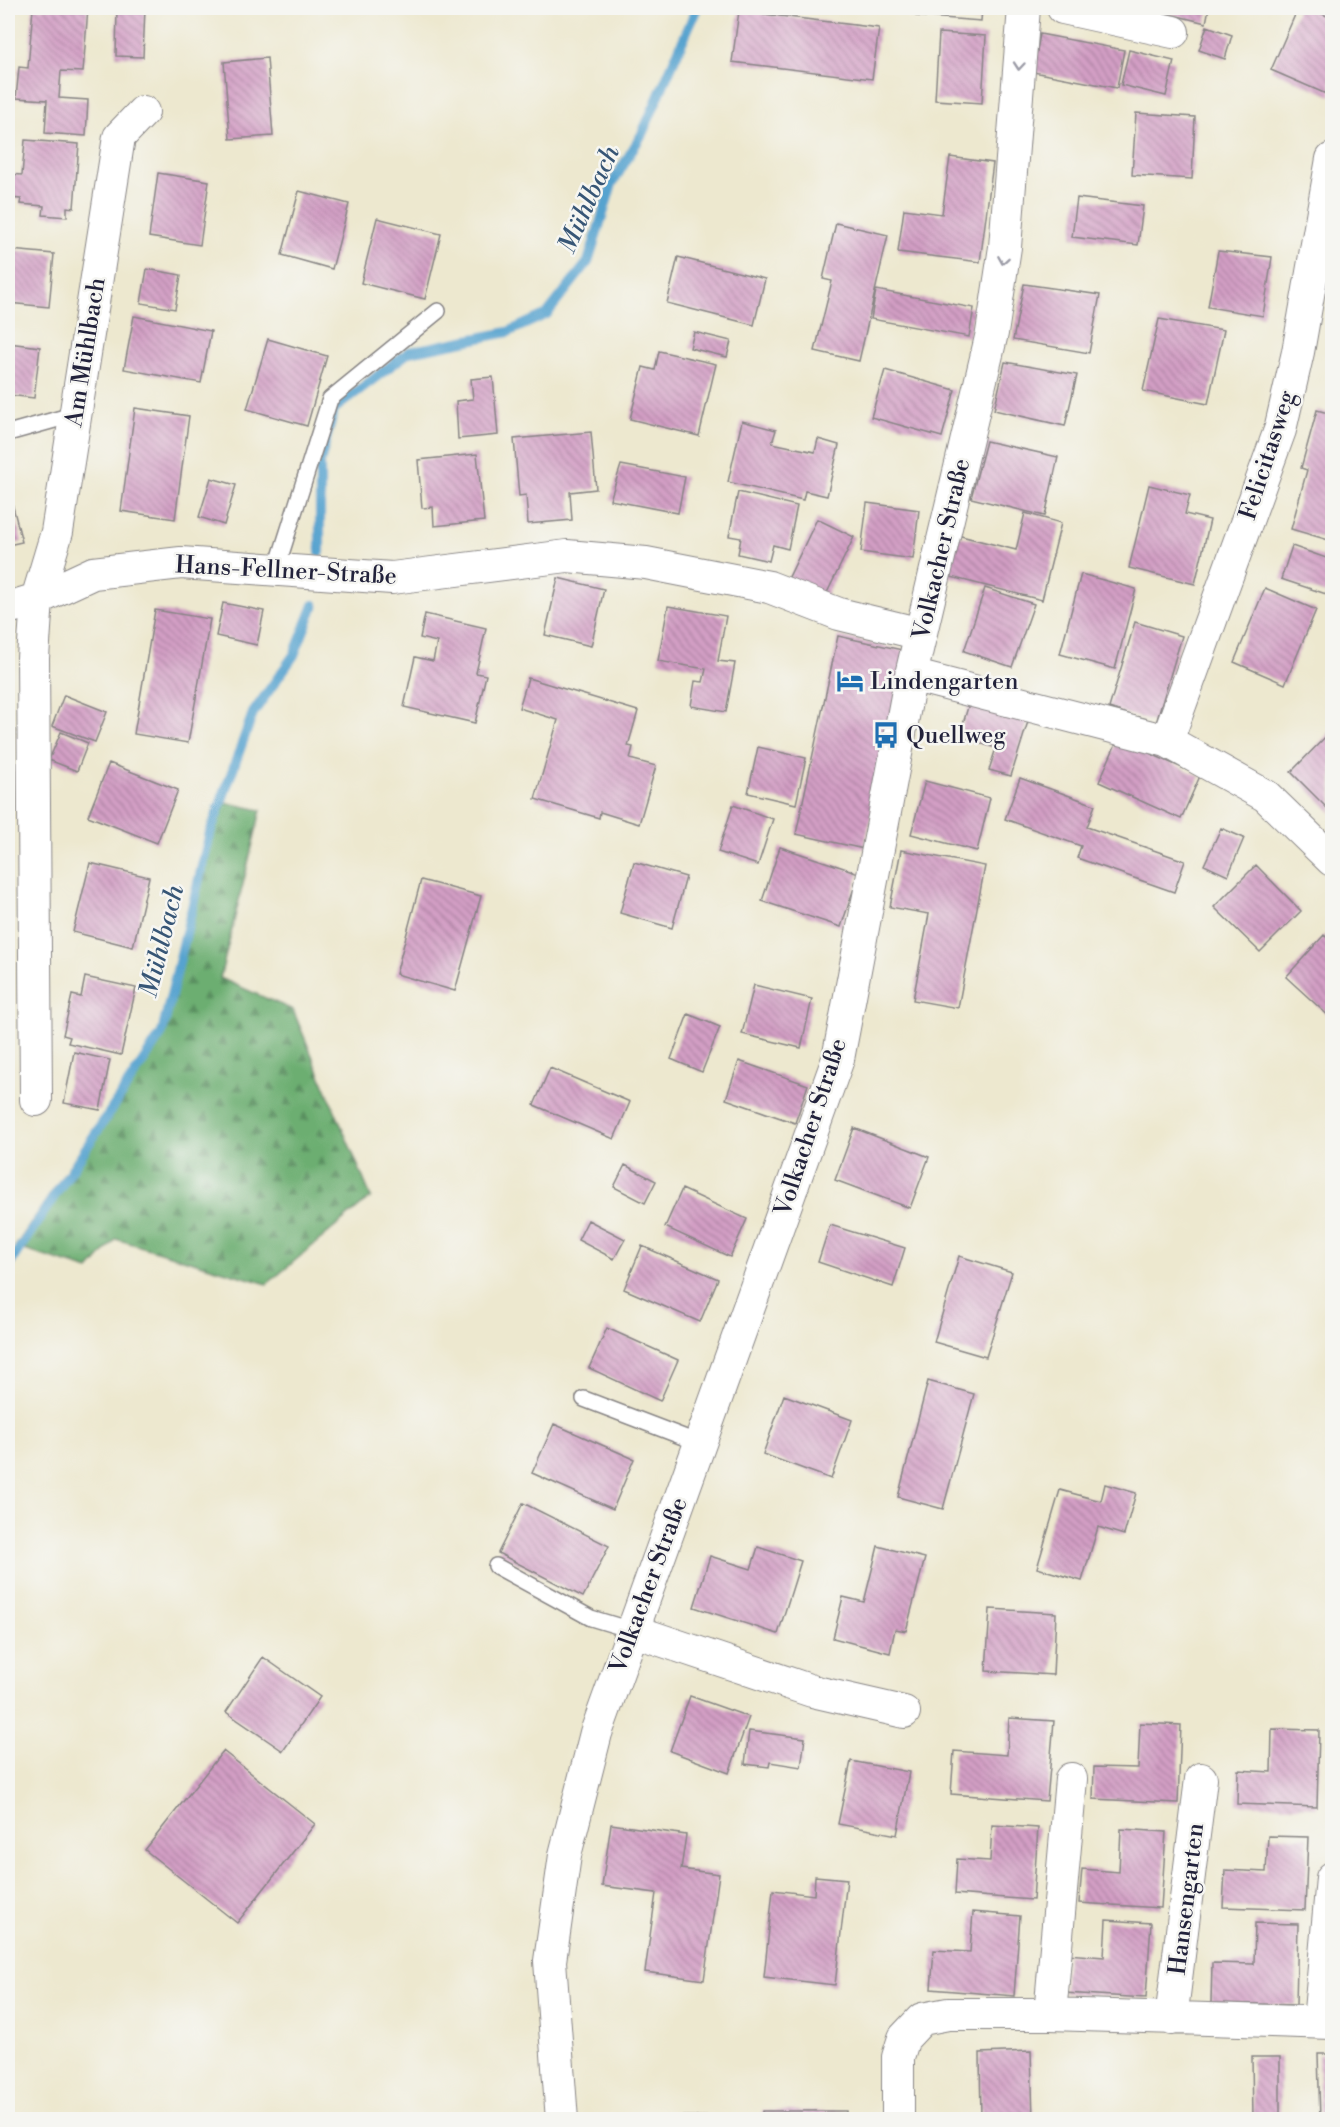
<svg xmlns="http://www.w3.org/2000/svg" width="1340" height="2127" viewBox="0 0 1340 2127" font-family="'Libre Bodoni',serif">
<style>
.forest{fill:url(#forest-firs);stroke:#476856;stroke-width:1.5}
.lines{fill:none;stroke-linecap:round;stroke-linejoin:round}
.stream{stroke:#57a3cf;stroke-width:10}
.building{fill:url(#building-back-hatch)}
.service-casing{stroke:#888585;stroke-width:18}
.minor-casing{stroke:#888585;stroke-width:34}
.service{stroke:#fff;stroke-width:15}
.minor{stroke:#fff;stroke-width:32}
.oneway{stroke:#9c9ca7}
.labels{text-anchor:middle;stroke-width:5;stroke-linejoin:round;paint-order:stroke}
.street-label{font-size:24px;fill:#22223b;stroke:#f6f6f2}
.poi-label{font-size:24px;fill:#22223b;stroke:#f6f6f2;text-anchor:start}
.water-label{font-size:26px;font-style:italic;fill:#375676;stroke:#f6f6f2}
</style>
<defs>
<pattern id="forest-firs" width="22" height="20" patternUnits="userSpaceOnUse" patternTransform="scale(1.5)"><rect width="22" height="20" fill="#6cae71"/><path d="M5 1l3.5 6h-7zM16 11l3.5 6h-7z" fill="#588d5e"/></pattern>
<pattern id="building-back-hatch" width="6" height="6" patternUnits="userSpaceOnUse" patternTransform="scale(1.5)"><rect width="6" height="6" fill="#d39fc5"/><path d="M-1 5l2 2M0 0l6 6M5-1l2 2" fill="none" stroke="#ab81a1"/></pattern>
</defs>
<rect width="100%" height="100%" fill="#f6f6f2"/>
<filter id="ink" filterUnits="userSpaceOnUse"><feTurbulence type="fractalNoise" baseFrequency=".0167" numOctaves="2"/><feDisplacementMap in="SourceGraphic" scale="12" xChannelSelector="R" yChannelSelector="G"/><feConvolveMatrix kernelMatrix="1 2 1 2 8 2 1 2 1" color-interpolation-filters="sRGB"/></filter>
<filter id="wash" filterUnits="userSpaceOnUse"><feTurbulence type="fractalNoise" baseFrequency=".008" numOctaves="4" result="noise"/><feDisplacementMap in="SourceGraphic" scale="24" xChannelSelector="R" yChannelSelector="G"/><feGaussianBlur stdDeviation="1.35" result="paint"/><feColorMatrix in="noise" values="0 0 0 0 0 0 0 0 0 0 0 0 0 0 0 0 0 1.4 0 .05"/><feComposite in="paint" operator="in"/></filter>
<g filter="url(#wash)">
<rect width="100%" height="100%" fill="#ede8cf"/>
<path class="forest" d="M219,801L261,810L220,978L293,1010L371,1197L267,1284L116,1239L89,1270L15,1247L159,1032Z"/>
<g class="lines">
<path class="stream" d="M320,552V462L334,409L409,352L508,332L547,314L588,262L612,184L642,134L697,8
M8,1266L162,1033L210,833L253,713L294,655L314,605"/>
</g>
<g id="blocks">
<path class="building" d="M33,8H88L83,72L61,71L59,98L88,100L86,136L45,133L47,100L16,98L19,67L28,68Z
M117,8H145L143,57L116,56Z
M883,8H910L909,12Z
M917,8H982L981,21L916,16Z
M1145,8H1209L1206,23Z
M1298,8H1308L1332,18L1331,96L1271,70Z
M739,11L879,28L872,79L732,62Z
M1207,26L1232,35L1225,59L1199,50Z
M939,33L986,36L982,103L935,100Z
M1040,34L1124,50L1117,88L1033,72Z
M1129,50L1174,61L1166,96L1121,85Z
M267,58L273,136L230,139L224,62Z
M1136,113L1195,117L1192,179L1132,175Z
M25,140L79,144L74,208L67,207V217L43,215L44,206L20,204L21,199L8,198V174L22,175Z
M950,157L993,163L980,262L898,252L904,209L942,214Z
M158,173L209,181L200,245L149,237Z
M299,191L349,204L332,269L282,255Z
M1077,198L1143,206L1138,245L1072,237Z
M377,218L441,234L425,299L361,283Z
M836,223L888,235L859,361L815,351L832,281L823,279Z
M10,250L54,254L49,307L8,303Z
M1218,251L1272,257L1263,316L1208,307Z
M678,257L765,279L754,325L667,303Z
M147,269L181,275L175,309L141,303Z
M1024,284L1100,295L1089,353L1013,340Z
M876,290L974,308L969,337L871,319Z
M134,316L211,331L201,383L124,369Z
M1159,319L1224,330L1208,404L1143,391Z
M694,332L731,341L727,357L690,348Z
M268,339L327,356L307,426L247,409Z
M8,343L40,347L34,398L8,395Z
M659,351L716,364L699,436L630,419L643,367L655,370Z
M1005,362L1077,375L1065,426L994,410Z
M885,370L955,390L942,437L871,417Z
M493,377L498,435L458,439L456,401L473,399L471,379Z
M135,408L189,416L175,519L121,511Z
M1317,410L1332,414V541L1291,529L1307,470L1301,468Z
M742,421L776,430L772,443L815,452L818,439L839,445L827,496L805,491L803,500L728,482Z
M591,432L596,489L570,492L572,520L528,524L526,495L519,496L514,439Z
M986,441L1058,457L1045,516L971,498Z
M477,454L484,521L434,526L433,507L422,508L418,460Z
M621,465L685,477L678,513L610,500Z
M211,478L236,485L224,525L199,517Z
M1149,485L1190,495L1185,514L1210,520L1195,584L1129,568Z
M8,487L22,542L8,545Z
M738,492L797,506L788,549L773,545L769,561L738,554L741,538L729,536Z
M867,503L919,510L913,559L861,552Z
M1025,513L1061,523L1042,600L947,576L957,535L1016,550Z
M817,519L854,537L825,597L788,579Z
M1292,546L1332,560V596L1281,579Z
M1081,574L1136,589L1115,669L1060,654Z
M558,578L604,589L591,646L545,635Z
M985,588L1034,604L1012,667L964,651Z
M1265,588L1316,610L1285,684L1234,662Z
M223,603L264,611L257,645L216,636Z
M668,606L726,616L718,661L735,663L726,712L691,706L695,681L703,682L706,669L658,661Z
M155,610L210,619L188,743L134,734Z
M425,614L486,628L476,673L486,675L475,723L404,707L415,657L433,661L437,642L420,638Z
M1135,622L1182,636L1156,723L1109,708Z
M838,636L907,651L864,849L796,834Z
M528,678L638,711L628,746L633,747L630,759L656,766L639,824L600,812L599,818L535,799L558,720L519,708Z
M64,695L107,712L95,742L52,726Z
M971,697L1030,715L1011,776L989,770L996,748L959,737Z
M1332,730V813L1291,772Z
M61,732L88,743L77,771L49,760Z
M1118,739L1200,776L1181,819L1099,782Z
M758,747L806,758L796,804L748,793Z
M109,763L178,790L157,843L88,816Z
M1020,778L1095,805L1087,827L1185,861L1174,892L1077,858L1081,846L1005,819Z
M925,781L990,798L977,851L911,834Z
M733,805L773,819L758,865L718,852Z
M1221,828L1244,838L1228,876L1204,865Z
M780,847L859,873L841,927L762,901Z
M901,850L985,866L958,1008L913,1000L929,914L890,907Z
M634,862L686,877L672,928L620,913Z
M90,863L149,877L133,947L73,932Z
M1256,865L1301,911L1260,952L1214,907Z
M421,880L481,896L455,991L396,974Z
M1324,935L1332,942V1019L1286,977Z
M85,977L136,988L121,1055L68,1043L70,1037L63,1035L72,995L81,997Z
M754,985L812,999L801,1048L742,1034Z
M688,1014L720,1027L702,1072L671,1059Z
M74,1052L110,1060L100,1110L64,1103Z
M739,1061L808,1085L795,1123L726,1099Z
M550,1068L630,1102L614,1139L534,1105Z
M854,1128L929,1157L910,1208L835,1180Z
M625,1165L656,1181L645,1203L614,1187Z
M682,1189L747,1219L730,1257L665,1227Z
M588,1220L625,1239L614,1259L578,1240Z
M830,1225L905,1248L893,1287L818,1262Z
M642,1246L718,1279L700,1322L624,1289Z
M959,1256L1012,1272L986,1357L934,1342Z
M607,1328L678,1360L660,1401L589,1368Z
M928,1381L974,1394L943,1509L898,1497Z
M784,1395L852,1420L831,1479L763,1454Z
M554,1424L634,1459L613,1509L532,1473Z
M1105,1484L1136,1493L1124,1535L1098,1527L1082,1581L1037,1568L1060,1490L1101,1501Z
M523,1503L609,1546L583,1597L498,1553Z
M878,1546L925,1558L906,1631L895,1629L890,1653L833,1638L843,1597L864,1602Z
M758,1547L801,1561L778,1634L694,1607L710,1556L751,1569Z
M990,1609L1056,1613L1053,1675L986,1671Z
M263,1657L320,1697L283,1751L226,1712Z
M690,1696L749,1717L729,1773L670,1751Z
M1009,1718L1054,1721L1047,1801L951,1794L954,1751L1007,1755Z
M1140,1723L1181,1725L1178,1803L1093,1799L1094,1767L1138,1768Z
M1272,1729L1319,1730L1317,1807L1237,1804L1238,1770L1271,1772Z
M749,1731L805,1738L801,1767L770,1762L769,1767L745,1764Z
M223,1751L315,1824L237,1923L145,1850Z
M851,1761L909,1772L897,1835L838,1824Z
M611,1824L686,1835L681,1869L719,1874L704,1980L645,1972L656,1893L602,1886Z
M992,1825L1038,1828L1033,1900L955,1894L957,1859L990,1861Z
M1121,1829L1166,1832L1161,1908L1079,1903L1082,1869L1119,1872Z
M1268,1836L1308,1837L1305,1910L1223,1907L1225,1870L1266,1872Z
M815,1876L847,1879L835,1985L764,1977L773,1890L814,1895Z
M973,1912L1020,1916L1014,1996L931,1989L934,1950L970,1952Z
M1106,1920L1151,1923L1146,1998L1064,1993L1067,1954L1104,1957Z
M1255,1923L1298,1924L1296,2005L1211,2003L1212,1963L1254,1964Z
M1031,2051L1033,2120H981L980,2053Z
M1318,2054H1332V2120H1320Z
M1252,2057H1280V2120H1253Z
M762,2111H846V2120H629V2116L762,2117Z"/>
</g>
</g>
<g filter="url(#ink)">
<use href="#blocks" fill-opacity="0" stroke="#888585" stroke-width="1.5"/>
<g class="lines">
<defs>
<path id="service" d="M8,433L76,414
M276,570L330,399L438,311
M584,1399L699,1443
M496,1566L591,1618L631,1630"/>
<path id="minor" d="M1063,8L1173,32
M8,608L37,599L93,573L181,563L392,578L567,556L646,563L769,587L839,614L921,634
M911,675L1167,741L1266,796L1332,860
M1167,741L1280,430L1298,352L1332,159
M36,1100L33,658L37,599L57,532L119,137L143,112
M631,1630L812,1691L904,1712
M1050,2014L1071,1779
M1171,2019L1201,1779
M1319,2022L1332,1878
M562,2120L550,1961L565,1855L596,1733L838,1059L911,675L992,333L1005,247L1024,8
M898,2120V2057L904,2038L922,2019L948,2014H1050L1332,2023"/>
</defs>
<use href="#service" class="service-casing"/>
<use href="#minor" class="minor-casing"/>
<use href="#service" class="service"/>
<use href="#minor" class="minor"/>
</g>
<defs><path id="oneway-chevron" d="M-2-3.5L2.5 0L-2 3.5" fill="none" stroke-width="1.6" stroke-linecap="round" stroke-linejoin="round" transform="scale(1.5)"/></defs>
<g class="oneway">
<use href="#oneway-chevron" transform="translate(1019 66) rotate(95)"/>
<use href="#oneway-chevron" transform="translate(1003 260) rotate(99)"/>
</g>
</g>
<defs>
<symbol id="hotel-bare" viewBox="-9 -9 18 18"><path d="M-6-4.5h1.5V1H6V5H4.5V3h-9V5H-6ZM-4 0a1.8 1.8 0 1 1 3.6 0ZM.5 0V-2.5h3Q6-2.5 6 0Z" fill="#1f6fb2" stroke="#f6f6f2" stroke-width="2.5" paint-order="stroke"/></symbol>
<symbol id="bus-bare" viewBox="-9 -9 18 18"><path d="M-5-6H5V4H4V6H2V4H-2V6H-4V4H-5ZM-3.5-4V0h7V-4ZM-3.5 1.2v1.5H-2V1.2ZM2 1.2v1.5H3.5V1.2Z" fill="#1f6fb2" stroke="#f6f6f2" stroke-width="2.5" paint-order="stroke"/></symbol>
</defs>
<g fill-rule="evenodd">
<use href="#hotel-bare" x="831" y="662" width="38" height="38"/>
<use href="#bus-bare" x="867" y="716" width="38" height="38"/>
</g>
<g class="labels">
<g class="street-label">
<text transform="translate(85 352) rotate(-81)" y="8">Am Mühlbach</text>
<text transform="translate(1267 455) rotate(-72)" y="8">Felicitasweg</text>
<text transform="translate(941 549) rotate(-77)" y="8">Volkacher Straße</text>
<text transform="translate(286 570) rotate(3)" y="8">Hans-Fellner-Straße</text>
<text transform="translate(810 1127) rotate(-72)" y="8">Volkacher Straße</text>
<text transform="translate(648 1585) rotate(-70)" y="8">Volkacher Straße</text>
<text transform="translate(1186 1899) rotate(-83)" y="8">Hansengarten</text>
</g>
<g class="poi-label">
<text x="870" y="689">Lindengarten</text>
<text x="906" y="743">Quellweg</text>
</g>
<g class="water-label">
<text transform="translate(588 199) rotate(-66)" y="9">Mühlbach</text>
<text transform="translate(161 941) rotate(-76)" y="9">Mühlbach</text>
</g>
</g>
<rect width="1340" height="2127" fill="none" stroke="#f6f6f2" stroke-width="30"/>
</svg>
